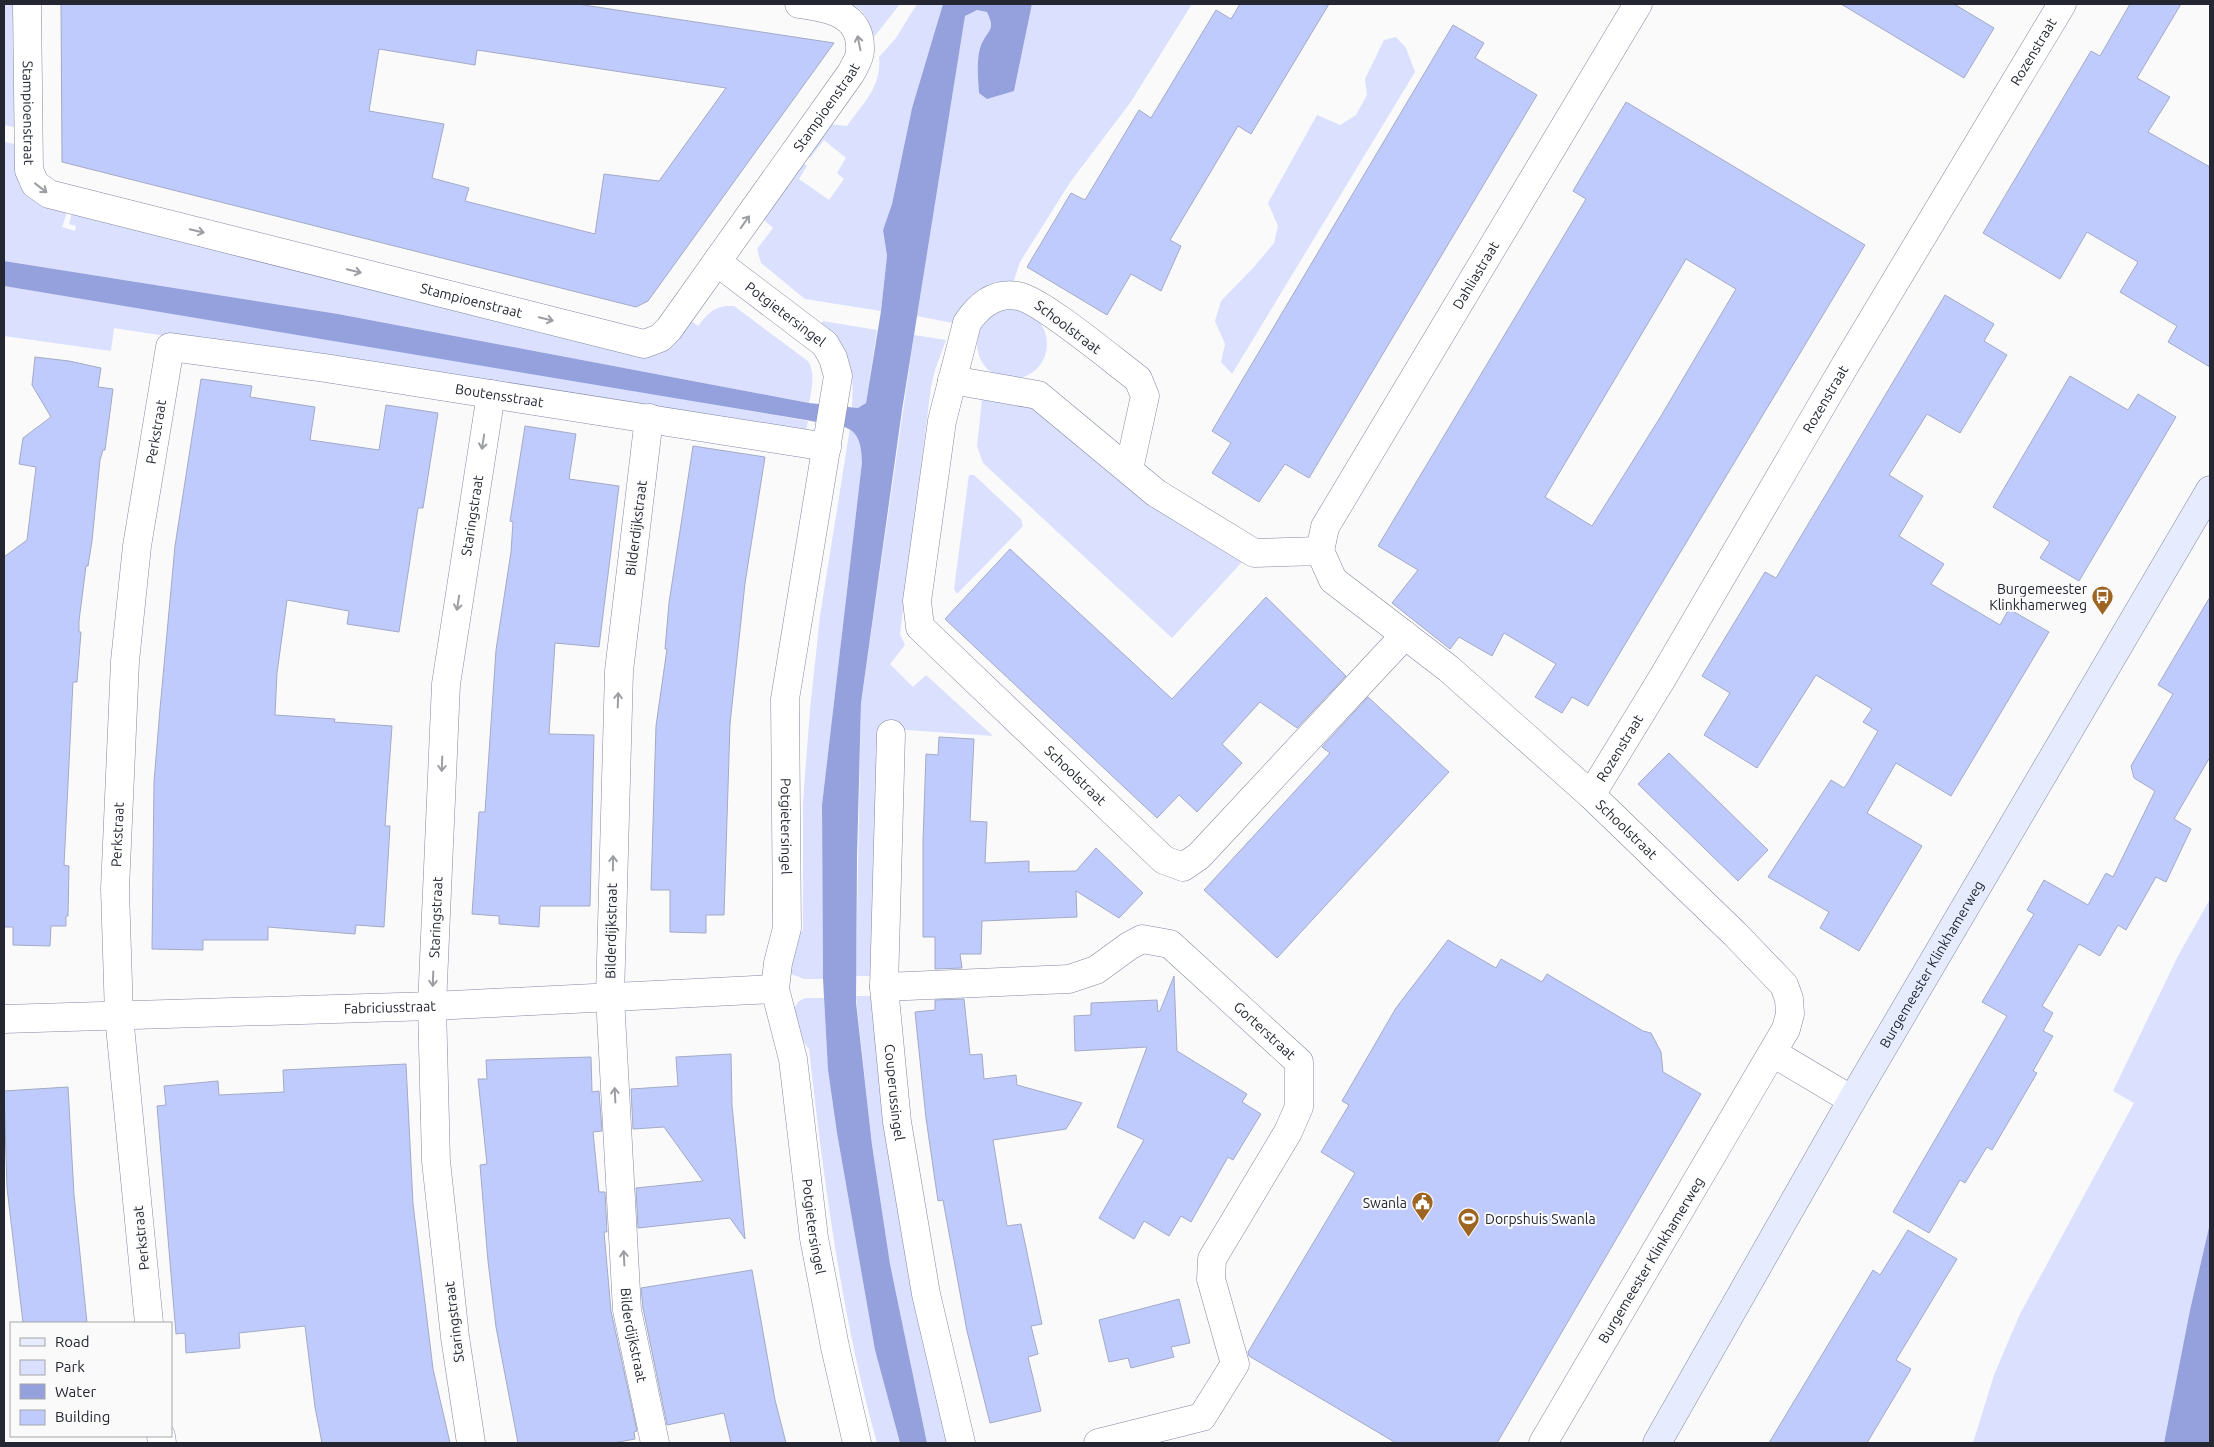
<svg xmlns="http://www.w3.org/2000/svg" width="2214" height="1447" viewBox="0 0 2214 1447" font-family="Ubuntu,sans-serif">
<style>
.green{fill:#dae0fd}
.water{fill:#95a1dd}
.building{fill:#c0cbfd;stroke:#a3aac6;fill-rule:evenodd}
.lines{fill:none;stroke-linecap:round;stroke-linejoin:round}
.street-casing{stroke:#8288a4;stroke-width:29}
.secondary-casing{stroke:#8288a4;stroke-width:29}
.street{stroke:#fff;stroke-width:28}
.secondary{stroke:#e6ebfe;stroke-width:28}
.oneway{stroke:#9c9ea3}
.labels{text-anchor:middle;stroke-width:4;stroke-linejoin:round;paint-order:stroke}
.street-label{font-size:14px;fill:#242732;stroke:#fafafa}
.poi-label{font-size:14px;fill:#242732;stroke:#fafafa;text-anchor:end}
</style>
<rect width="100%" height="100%" fill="#fafafa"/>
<path class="green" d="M4,4H17L18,128L4,125Z
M853,4H900L874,37C870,23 866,12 853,4Z
M917,4H943L912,108L892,204L883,230L887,256L881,311L805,299L761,263L757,249L773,228L763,219L802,162L807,166L799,179L829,200L844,179L837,173L846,158L824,140L810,158L807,155L829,124L847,126C863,103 882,87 879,57L896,38Z
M1032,4H1192L1130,103L1071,181L1020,262L1013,283L953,323L917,316L965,15L977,10L987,12C996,31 988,29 981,45C976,58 978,79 979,93L1014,91Z
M1396,37L1406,48L1415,72L1232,374L1221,362L1225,344L1215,321L1221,301L1253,268L1274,243L1278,226L1268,203L1317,115L1340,125L1356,115L1367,95L1365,79L1384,40Z
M4,142L15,144C14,192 21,200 67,212L62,227L75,231L76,226L69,224L72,213L644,355C667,357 677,336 690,320L698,326C709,312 715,305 734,306L809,362C815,376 812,388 809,403L338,314L4,261Z
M4,286L564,378L808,421L805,435L114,328L111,351L4,336Z
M977 344a35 35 0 1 1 70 0a35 35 0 1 1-70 0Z
M823,321L877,330L866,403L858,408L852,407C854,370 852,349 821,324Z
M914,335L946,340L935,370L931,387L900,634L905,645L890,664L913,687L926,675L993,736L878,728L875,825L876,976H856L861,703Z
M982,400L1028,403L1242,562L1172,638L983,463L977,446Z
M850,428C862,439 862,446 862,462L822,805L823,979H804L791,974C790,961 794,940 803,930V802L810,710L820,616Z
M969,475H974L1021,519L1023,526L957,594L954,589Z
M2210,899V1223L2190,1310L2164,1443H1973L1994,1375L2020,1314L2134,1103L2113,1091L2178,956Z
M856,996H875L952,1443H927L890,1264L872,1145Z
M806,998H824L828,1070L837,1133L875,1350L900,1443H877C841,1314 824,1182 809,1049C798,1036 783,1004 806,998Z"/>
<path class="water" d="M943,4H1032L1014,91L987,99L979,93C978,79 976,58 981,45C988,29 996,31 987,12L977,10L965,16L902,410L861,703L857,857L856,1002L872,1145L890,1264L927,1443H900L875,1350L837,1133L828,1070L823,979L822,805L862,462C862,420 840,427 806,420L4,286V261L338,314L809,403L858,408L866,403L881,311L887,256L883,230L892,204L912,108Z
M2210,1223V1443H2164L2190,1310Z"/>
<path class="building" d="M61,4H577L834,43L648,301L636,307L62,162ZM379,49L475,65L477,50L726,88L659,181L604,174L595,234L465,201L469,188L432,178L444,124L369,111Z
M1240,4H1329L1251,134L1238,126L1170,240L1181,246L1161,291L1131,274L1107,315L1027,267L1071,193L1085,200L1139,110L1151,118L1216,10L1231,19Z
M1841,4H1954L1994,28L1964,78Z
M2130,4H2181L2137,78L2170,97L2148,132L2210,167V367L2168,342L2177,326L2120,292L2138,262L2087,232L2060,279L1983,233L2091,51L2100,56Z
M1453,25L1484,43L1475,58L1537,95L1309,478L1285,464L1259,502L1212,473L1231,443L1212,431Z
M1626,102L1865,245L1588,706L1572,697L1562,713L1535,697L1556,664L1504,633L1492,656L1459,637L1450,649L1392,603L1418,570L1378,546L1586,199L1573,191ZM1686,259L1736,289L1661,416L1592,526L1545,497Z
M1945,295L1994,324L1984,341L2007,355L1960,433L1927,414L1889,475L1923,496L1899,536L1944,564L1931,584L2000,625L2009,609L2049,632L1951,796L1896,763L1867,813L1922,846L1859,951L1820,928L1829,912L1768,877L1831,780L1844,788L1848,782L1878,731L1863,722L1872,709L1816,675L1757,768L1704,735L1730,693L1702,676L1765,572L1776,578Z
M35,357L69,361L101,368L98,387L113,389L105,450H103L100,460L92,541L88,566H86L79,621V632H81L77,682H73L64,865L69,866L68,916H66V926H51L50,946L13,945V927H4V557L27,540L36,467L19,464L23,438L51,417L32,385Z
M2070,376L2128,410L2138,394L2176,417L2079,581L2040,558L2050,542L1993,507Z
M201,379L252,386L250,397L315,407L310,440L379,450L386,405L438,413L423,508H418L399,632L347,624L349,611L287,600L277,673L275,715L335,719L334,722L392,726L385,826H390L384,927L356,925L355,934L268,927V940H203V950L152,949L154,782L160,709L175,546Z
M525,426L576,434L569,479L619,486L599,647L555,643L549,734L594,735L590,906H540L539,927L499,924V916L472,914L479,812H485L496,650L511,552L513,522L510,521Z
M693,446L765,457L745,583L730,724L724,915H706V933L670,932V890H651L656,726L667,649H665L669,603Z
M1010,549L1172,699L1266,597L1346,676L1297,728L1260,702L1222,744L1242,763L1197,812L1179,795L1157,818L945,619Z
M2210,597V757L2174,819L2191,829L2166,882L2156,877L2126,930L2118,925L2100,956L2079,944L2042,1006L2053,1013L2043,1031L2053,1036L2033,1071L2037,1073L1992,1150L1987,1147L1965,1183L1960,1180L1929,1233L1893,1212L2007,1016L1982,1002L2034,914L2027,910L2044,880L2088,905L2106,873L2113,877L2155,791L2134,778L2131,766L2173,694L2158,685Z
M1368,697L1449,772L1277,958L1204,890L1330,753L1322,747Z
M939,737L974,739L970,821L987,822L985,863L1029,861V872L1076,871L1096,848L1143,893L1119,918L1076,891L1077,917L982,921L981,954H960L962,968L935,969V937H923V841L926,754L938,755Z
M1669,753L1768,850L1738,881L1638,784Z
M1448,940L1496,968L1501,959L1542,982L1547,974L1643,1031L1651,1033L1661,1052L1663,1072L1701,1094L1497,1443H1396L1249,1356L1248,1352L1355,1173L1321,1152L1349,1105L1342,1101L1396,1008Z
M1174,976L1177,1051L1247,1094L1242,1102L1261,1114L1233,1160L1228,1157L1191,1222L1181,1216L1169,1236L1144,1221L1134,1239L1099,1218L1144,1140L1117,1127L1147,1047L1075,1051L1074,1016L1091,1015V1003L1157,1000L1158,1012L1160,1011Z
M964,999L970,1055L982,1054L984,1079L1016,1075L1017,1085L1082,1103L1066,1129L993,1140L1007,1226L1021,1224L1042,1324L1031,1326L1038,1354L1028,1357L1041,1411L990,1423L967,1331L943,1200L938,1201L926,1118L915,1012L935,1010V1000Z
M731,1054L732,1105L745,1239L730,1218L638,1228L636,1188L703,1181L664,1127L633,1129L631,1089L678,1086L676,1057Z
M591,1057L592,1092L599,1091L602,1131L593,1132L599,1192H605L607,1232H604L611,1311L637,1431L634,1432L635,1439L613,1443H518L496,1327L488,1261L480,1165L487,1164L478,1079H487L486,1060Z
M406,1064L413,1204L433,1369L450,1443H322L315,1407L305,1326L239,1333L240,1348L186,1353L185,1333L176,1334L157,1106L166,1105L164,1086L218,1081L219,1095L284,1092L283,1070Z
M68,1087L74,1195L87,1323H23L7,1188L4,1091Z
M1908,1230L1957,1259L1896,1360L1911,1369L1867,1443H1769L1873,1270L1880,1275Z
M752,1270L775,1400L786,1443H731L724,1413L667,1425L643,1308L641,1288Z
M1179,1299L1190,1343L1171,1347L1174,1357L1131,1368L1128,1358L1109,1362L1099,1320Z"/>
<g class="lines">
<defs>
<g id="street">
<path id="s1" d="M27,4L29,170L35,184L49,194L644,344L660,338L669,329L851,73C854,67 860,58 860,51C862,13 828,8 799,4"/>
<path id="s2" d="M717,262L825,344L833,358L838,376L785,699L787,928L778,963L775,989L793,1059L814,1238L835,1347L857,1443"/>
<path id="s3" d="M952,380L1038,395L1156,493L1254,553L1320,551L1333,580L1449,669L1591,795L1735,934L1784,985L1789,999L1790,1014L1786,1029L1543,1443"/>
<path id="s4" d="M649,418L619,671L610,997L627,1310L655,1443"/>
<path id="s5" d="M1129,469L1145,396L1138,379C1115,362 1040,299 1018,296C995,292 979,305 967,323L942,421L917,601L920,627L1164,860L1183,867L1199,856L1405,635"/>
<path id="s6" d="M1320,551L1325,527L1638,4"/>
<path id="s7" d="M891,734L884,987L897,1122L926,1294L961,1443"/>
<path id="s8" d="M1591,795L1663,677L1847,362L2062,4"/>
<path id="s9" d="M884,987L1069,979L1096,970L1129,946L1142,939L1170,944L1299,1062V1107L1288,1132L1212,1259L1211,1279L1235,1364L1202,1417L1098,1443"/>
<path id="s10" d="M4,1019L432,1006L775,989"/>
<path d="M1773,1053L1852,1100"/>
<path id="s11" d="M149,1323L119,1016L115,889L125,661L137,546L170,347L325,368L827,447"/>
<path d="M161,1436L162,1443"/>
<path id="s12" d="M471,1443L455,1337L436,1161L432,1006L446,684L491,394"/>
</g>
<g id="secondary">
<path id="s13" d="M1657,1443L1852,1100L2210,490"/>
</g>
</defs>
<use href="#street" class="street-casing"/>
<use href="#secondary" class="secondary-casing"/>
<use href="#street" class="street"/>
<use href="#secondary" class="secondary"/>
</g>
<defs><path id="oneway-shaft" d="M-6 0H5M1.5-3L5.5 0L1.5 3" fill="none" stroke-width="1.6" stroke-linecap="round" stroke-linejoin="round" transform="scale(1.25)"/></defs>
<g class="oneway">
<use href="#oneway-shaft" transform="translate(859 43) rotate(-101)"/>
<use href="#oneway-shaft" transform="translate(41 188) rotate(38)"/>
<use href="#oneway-shaft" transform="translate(745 222) rotate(-55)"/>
<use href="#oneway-shaft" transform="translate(197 231) rotate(14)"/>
<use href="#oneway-shaft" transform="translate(354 271) rotate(14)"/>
<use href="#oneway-shaft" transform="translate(546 319) rotate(14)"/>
<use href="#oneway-shaft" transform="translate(483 442) rotate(99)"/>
<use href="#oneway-shaft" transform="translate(458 603) rotate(99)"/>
<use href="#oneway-shaft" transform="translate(618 700) rotate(-88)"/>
<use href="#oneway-shaft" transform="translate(442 764) rotate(92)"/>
<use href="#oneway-shaft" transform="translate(613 863) rotate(-89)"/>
<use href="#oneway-shaft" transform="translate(433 979) rotate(92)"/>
<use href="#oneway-shaft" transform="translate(615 1095) rotate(-93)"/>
<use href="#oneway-shaft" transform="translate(624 1258) rotate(-93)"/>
</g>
<defs>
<symbol id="bus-pin" viewBox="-11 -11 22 30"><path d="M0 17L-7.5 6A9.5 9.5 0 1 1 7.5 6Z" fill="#9d6422" stroke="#fafafa"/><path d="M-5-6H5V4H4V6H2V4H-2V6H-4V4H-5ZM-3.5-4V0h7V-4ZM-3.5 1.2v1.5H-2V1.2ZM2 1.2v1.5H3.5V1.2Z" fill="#fff"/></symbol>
<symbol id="civic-pin" viewBox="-11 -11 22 30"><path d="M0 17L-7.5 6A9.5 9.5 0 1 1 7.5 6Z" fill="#9d6422" stroke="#fafafa"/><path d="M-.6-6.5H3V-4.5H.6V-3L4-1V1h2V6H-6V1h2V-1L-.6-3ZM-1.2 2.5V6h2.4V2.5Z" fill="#fff"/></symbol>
<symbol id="stadium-pin" viewBox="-11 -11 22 30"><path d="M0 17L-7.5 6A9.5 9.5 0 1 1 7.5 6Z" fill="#9d6422" stroke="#fafafa"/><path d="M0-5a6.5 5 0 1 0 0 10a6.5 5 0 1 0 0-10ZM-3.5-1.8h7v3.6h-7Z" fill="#fff"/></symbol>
</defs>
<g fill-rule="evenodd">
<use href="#bus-pin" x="2090" y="584" width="25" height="34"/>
<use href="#civic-pin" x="1410" y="1190" width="25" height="34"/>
<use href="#stadium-pin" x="1456" y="1206" width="25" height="34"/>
</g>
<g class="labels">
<g class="street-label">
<text dy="5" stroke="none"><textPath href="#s8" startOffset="865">Rozenstraat</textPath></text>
<text dy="5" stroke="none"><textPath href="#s1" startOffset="1114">Stampioenstraat</textPath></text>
<text dy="5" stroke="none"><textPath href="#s1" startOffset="109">Stampioenstraat</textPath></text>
<text dy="5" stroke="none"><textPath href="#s6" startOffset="318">Dahliastraat</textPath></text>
<text dy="5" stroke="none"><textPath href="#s1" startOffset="634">Stampioenstraat</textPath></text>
<text dy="5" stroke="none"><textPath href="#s2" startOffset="86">Potgietersingel</textPath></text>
<text transform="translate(1068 327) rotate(37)" y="5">Schoolstraat</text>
<text dy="5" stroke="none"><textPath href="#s11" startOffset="1314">Boutensstraat</textPath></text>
<text dy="5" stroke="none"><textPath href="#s8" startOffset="460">Rozenstraat</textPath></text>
<text dy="5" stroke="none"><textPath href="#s11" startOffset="895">Perkstraat</textPath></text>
<text dy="5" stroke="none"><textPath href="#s12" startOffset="932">Staringstraat</textPath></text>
<text transform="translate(636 528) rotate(-83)" y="5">Bilderdijkstraat</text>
<text dy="5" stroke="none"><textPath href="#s8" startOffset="55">Rozenstraat</textPath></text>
<text dy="5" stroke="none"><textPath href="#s5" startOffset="825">Schoolstraat</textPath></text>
<text dy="5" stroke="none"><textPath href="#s2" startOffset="625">Potgietersingel</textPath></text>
<text dy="5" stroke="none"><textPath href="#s3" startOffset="839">Schoolstraat</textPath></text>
<text dy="5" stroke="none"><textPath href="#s11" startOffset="490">Perkstraat</textPath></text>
<text dy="5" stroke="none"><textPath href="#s12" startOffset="528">Staringstraat</textPath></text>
<text transform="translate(611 931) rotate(-89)" y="5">Bilderdijkstraat</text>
<text dy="5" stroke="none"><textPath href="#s13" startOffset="552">Burgemeester Klinkhamerweg</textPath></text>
<text dy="5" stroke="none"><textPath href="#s10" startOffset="386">Fabriciusstraat</textPath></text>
<text dy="5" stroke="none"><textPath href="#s9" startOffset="426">Gorterstraat</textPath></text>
<text dy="5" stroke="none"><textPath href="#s7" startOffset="359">Couperussingel</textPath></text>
<text dy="5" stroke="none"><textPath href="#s2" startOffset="1030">Potgietersingel</textPath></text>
<text transform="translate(141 1238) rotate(-96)" y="5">Perkstraat</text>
<text transform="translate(1651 1260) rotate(-59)" y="5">Burgemeester Klinkhamerweg</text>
<text transform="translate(454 1322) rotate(-97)" y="5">Staringstraat</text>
<text dy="5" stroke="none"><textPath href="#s4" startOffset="920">Bilderdijkstraat</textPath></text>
</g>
<g class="poi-label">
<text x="2087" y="594">Burgemeester<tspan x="2087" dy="16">Klinkhamerweg</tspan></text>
<text x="1407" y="1208">Swanla</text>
<text x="1485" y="1224" text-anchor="start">Dorpshuis Swanla</text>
</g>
</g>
<rect width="2214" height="1447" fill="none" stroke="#242732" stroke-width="10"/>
<rect x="10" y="1322" width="162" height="115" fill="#fafafa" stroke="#a4a6aa"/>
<rect x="20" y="1338" width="25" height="8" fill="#e6ebfe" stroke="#a4a6aa"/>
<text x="55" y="1347" font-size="15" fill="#242732">Road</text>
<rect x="20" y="1360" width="25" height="15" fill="#dae0fd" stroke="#a4a6aa"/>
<text x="55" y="1372" font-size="15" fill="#242732">Park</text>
<rect x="20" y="1384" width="25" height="15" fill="#95a1dd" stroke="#a4a6aa"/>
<text x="55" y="1397" font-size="15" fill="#242732">Water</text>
<rect x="20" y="1410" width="25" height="15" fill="#c0cbfd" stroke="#a4a6aa"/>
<text x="55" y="1422" font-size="15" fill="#242732">Building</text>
</svg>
